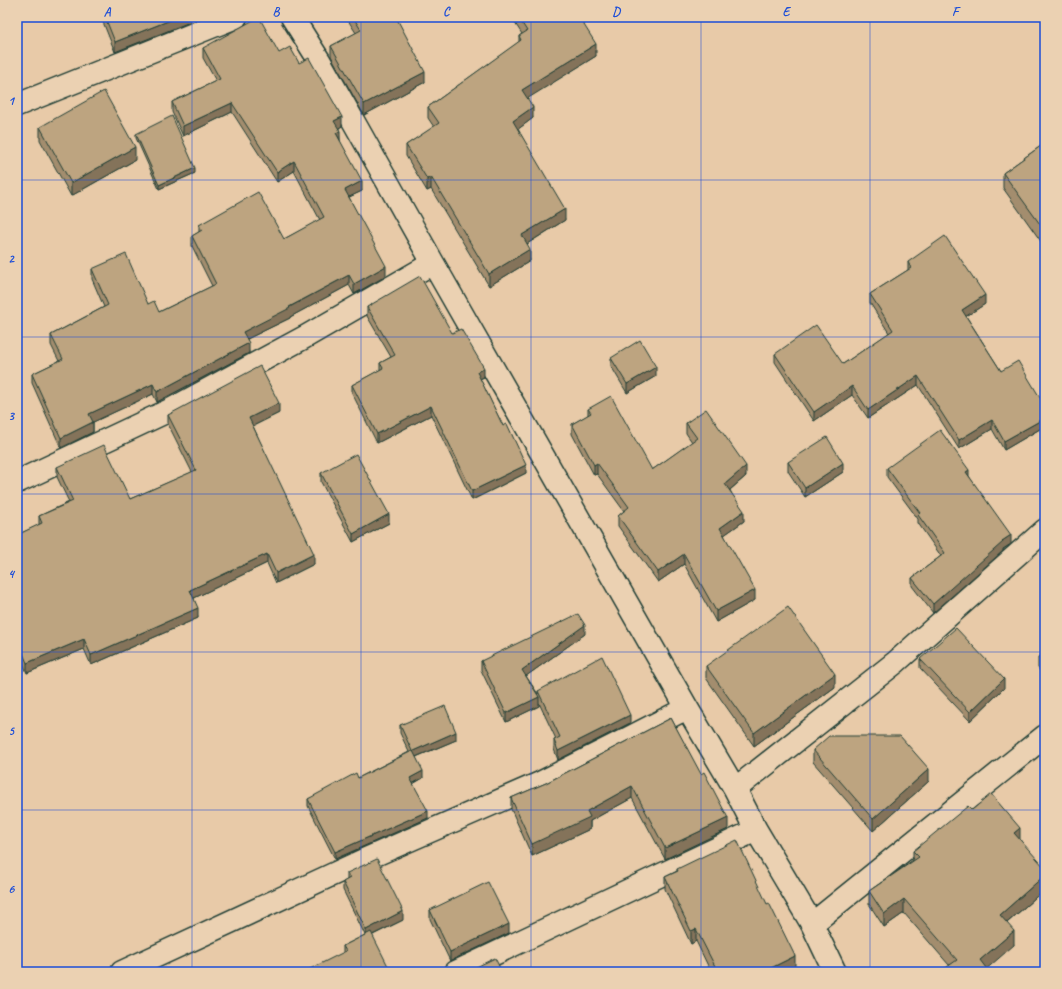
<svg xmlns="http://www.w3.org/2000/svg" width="1062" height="989" viewBox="0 0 1062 989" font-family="Caveat,sans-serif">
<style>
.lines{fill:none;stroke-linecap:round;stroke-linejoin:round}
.minor-casing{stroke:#1f3d34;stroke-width:25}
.minor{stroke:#ebd1b2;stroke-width:22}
.wall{fill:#a38d6e;stroke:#1f3d34}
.shaded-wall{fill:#84735a;stroke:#1f3d34}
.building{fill:#bda480;stroke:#1f3d34}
.grid{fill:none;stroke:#1d4ed8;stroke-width:1;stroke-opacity:0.55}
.neatline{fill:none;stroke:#1d4ed8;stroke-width:1.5}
.grid-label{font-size:13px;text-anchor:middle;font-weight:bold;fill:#1d4ed8}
</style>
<rect width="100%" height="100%" fill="#e8caa8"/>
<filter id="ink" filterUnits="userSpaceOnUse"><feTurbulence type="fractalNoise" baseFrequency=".025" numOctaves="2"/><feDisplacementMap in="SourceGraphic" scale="8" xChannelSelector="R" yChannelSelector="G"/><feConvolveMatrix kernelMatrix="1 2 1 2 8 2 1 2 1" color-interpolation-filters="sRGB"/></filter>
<g filter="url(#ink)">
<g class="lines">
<defs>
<path id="minor" d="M292,17L319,60L433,263L687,708L735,789L756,830L812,924L835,972
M17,105L236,17
M17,482L172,409L305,337L433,263
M735,789L896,662L1045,530
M812,924L1045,736
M122,972L366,859L540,783L617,744L687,708
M456,972L756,830"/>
</defs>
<use href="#minor" class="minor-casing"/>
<use href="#minor" class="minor"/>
</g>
<path class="wall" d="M101,17H190V22L115,52Z
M346,17H396L425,82L364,115L331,56V46L356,33Z
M511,17H579L596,56L527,98L533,118L518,129L565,220L527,244L530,261L489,286L431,189L427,191L406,156V145L434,127L428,118V107L519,42V36L522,34Z
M203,48L279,53L299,63L342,126L339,128L340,141L362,191L349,197L386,276L354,294L349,285L290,317V318L247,339L249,353L157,402L153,394L93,422V432L61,448L32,383V374L59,361L51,345V335L104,307L92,279V269L148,304L159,312L212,286L192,246V236L199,232V225L284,239L320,220L294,171L277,182L232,112L183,136L172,112V102L216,81L203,58Z
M40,127L135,160L71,196L40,140Z
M136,134L195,173L159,189L136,138Z
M1045,143V247L1003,188V173Z
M908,262L985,304L966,316L1001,371L1045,406V426L1004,450L992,429L959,449L918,385L868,418L852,395L814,421L775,362V354L843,364L889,333L870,303V294L908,270Z
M367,307L452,333L484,377L480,379L526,473L472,500L431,415L377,443L352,393V385L380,370V363L391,357L367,316Z
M611,358L656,376L627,393L611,366Z
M588,409L652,470L692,442L686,433V423L746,476L730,490L744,521L724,535L755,600L716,622L684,564L658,582L618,526V516L624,511L597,474L594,475L572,434V424L588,415Z
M279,413L253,426L314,564L276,583L267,563L194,598L198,618L91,665L84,649L27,673L17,649V535L39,525V516L69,502L57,477V467L130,499L192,472L168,424V415Z
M788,462L843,472L805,497L788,471Z
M887,468L969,476L1011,544L1003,549V551L933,613L912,586V578L941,556L918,523V519L887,477Z
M321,473L389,523L353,542L321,482Z
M1043,572L1045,574V599L1043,583Z
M585,634L526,676L538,694V691L630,723L558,760L554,749V740L556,739L539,703V706L506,722L481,670V661Z
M1045,652V677L1038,668V657Z
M920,659L1004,688L970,721L920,668Z
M706,666L835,687L754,746L706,678Z
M671,718L728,829L665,859L632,798L590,821V829L532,856L511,809V798L546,783Z
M400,725L456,740L416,757L423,778L413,784L428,818L335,859L308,806V799L358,778L409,752L400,733Z
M813,750L929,781L873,831L813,762Z
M972,810L1020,839L1045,889L1007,923L1014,945L949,965L904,913L884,927L869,904V891L913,860V851Z
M677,869L795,969L789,972H711L696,941L691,944L665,889V877L677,871Z
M347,873L403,920L373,935L343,953V946L365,935L343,890V882L347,880Z
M430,910L509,933L450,961L430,919Z"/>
<path class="shaded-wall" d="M178,17H190V22L115,52V42Z
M596,44V56L522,102V90Z
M425,72V82L364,115V104Z
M232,103V112L183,136V126Z
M533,107V118L513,133V121Z
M342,117V126L334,131V121Z
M340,131V141L336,133Z
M135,147V160L71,196V183Z
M294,161V171L277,182V172Z
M195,168V173L159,189V185Z
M431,177V189L427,191V179Z
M362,181V191L345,199V190Z
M565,209V220L522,247V235Z
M530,249V261L489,286V274Z
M386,266V276L354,294V284Z
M349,275V285L290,317V318L243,341V332Z
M985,295V304L962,319V310Z
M249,343V353L157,402V392Z
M656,367V376L627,393V384Z
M484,368V377L477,380V372Z
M918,376V385L868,418V410Z
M153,384V394L89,424V414Z
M852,386V395L814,421V412Z
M279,403V413L249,428V418Z
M431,406V415L377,443V434Z
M1045,418V426L1004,450V441Z
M992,420V429L959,449V440Z
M93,422V432L61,448V438Z
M597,463V474L594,475V465Z
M843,463V472L805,497V488Z
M526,465V473L472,500V491Z
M746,466V476L725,494V484Z
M969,470V479L966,472Z
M744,511V521L720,538V528Z
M389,514V523L353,542V534Z
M1011,535V544L1003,549V551L933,613V604L1002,541Z
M267,554V563L190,600V590Z
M314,554V564L276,583V573Z
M684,554V564L658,582V572Z
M755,590V600L716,622V611Z
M198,608V618L91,665V655Z
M585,625V634L522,679V670Z
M84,639V649L27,673V663Z
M835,674V687L754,746V733Z
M1004,679V688L970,721V712Z
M539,697V706L506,722V713Z
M630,715V723L558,760V751Z
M456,732V740L413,758V751Z
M929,769V781L873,831V819Z
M423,771V778L410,785V778Z
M632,786V798L590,821V829L532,856V844L587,811Z
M428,811V818L335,859V852Z
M728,818V829L665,859V848Z
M1020,828V841L1014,833Z
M1045,875V889L1000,929V915Z
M904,899V913L884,927V914Z
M403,911V920L366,938V930Z
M509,924V933L450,961V952Z
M696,929V941L691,944V931Z
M1014,931V945L983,972L980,960Z
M795,956V969L789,972H763Z"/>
<path class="building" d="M105,17H178L115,42Z
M259,17L279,53L290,47L299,63L309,58L342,117L334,121L340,131L336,133L362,181L345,190L386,266L354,284L349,275L289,307L290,308L243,332L249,343L157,392L153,384L89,414L93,422L61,438L32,374L63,359L51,335L108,305L92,269L126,254L148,304L154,301L159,312L216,284L192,236L202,230L199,225L258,192L284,239L324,217L294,161L277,172L232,103L183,126L172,102L220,79L203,48Z
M353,17H396L425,72L364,104L331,46L361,30Z
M518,17H579L596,44L522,90L533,107L513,121L565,209L522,235L530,249L489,274L431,177L427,179L406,145L439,123L428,107L521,40L519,36L527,31Z
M104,91L135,147L71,183L40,127Z
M172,116L195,168L159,185L136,134Z
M1045,143V231L1003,173Z
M945,236L985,295L962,310L1001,371L1018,361L1045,406V418L1004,441L992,420L959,440L918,376L868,410L852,386L814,412L775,354L816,325L843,364L893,330L870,294L911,268L908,262Z
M420,276L452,333L461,329L484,368L477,372L503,426L507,424L526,465L472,491L431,406L377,434L352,385L383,368L380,363L395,355L367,307Z
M640,340L656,367L627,384L611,358Z
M260,366L279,403L249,418L314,554L276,573L267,554L190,590L198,608L91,655L84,639L27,663L17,639V535L42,523L39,516L73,501L57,467L104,445L130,499L196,470L168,415Z
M611,396L652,470L697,438L686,423L706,409L746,466L725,484L744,511L720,528L755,590L716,611L684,554L658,572L618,516L629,507L597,463L594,465L572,424L591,413L588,409Z
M940,430L969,470L966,472L1011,535L1002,541L1003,542L933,604L912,578L945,553L918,515L920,513L887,468Z
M827,437L843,463L805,488L788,462Z
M356,454L389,514L353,534L321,473Z
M1043,572L1045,574V588Z
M788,607L835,674L754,733L706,666Z
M578,614L585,625L522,670L539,697L506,713L481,661Z
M956,628L1004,679L970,712L920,659Z
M1045,652V666L1038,657Z
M602,656L630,715L558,751L554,740L560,737L538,691Z
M445,706L456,732L413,751L423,771L410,778L428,811L335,852L308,799L356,773L358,778L412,751L400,725Z
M671,718L701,774L704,772L728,818L665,848L632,786L587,811L590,817L532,844L511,798L546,783Z
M829,736H900L929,769L873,819L813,750Z
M991,794L1020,828L1014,833L1045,868V875L1000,915L1014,931L980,960L989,972H940L957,960L904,899L884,914L869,891L919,857L913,851L968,806L972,810Z
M737,840L767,904L769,903L795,956L763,972H718L696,929L691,931L665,877L678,871L677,869Z
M377,859L403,911L366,930L343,882L350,878L347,873Z
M488,882L509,924L450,952L430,910Z
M371,932L391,972H304L346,951L343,946Z
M495,958L502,972H466Z"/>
</g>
<path class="grid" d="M192,17V972M361,17V972M531,17V972M701,17V972M870,17V972M17,180H1045M17,337H1045M17,494H1045M17,652H1045M17,810H1045"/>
<rect width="1062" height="989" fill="none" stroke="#ebd1b2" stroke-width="44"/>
<rect x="22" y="22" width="1018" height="945" class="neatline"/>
<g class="grid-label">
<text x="107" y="16">A</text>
<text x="276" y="16">B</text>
<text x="446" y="16">C</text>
<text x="616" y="16">D</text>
<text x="786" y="16">E</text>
<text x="955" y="16">F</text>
<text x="11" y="105">1</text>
<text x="11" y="263">2</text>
<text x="11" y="420">3</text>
<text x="11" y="578">4</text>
<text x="11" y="735">5</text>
<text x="11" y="893">6</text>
</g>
</svg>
